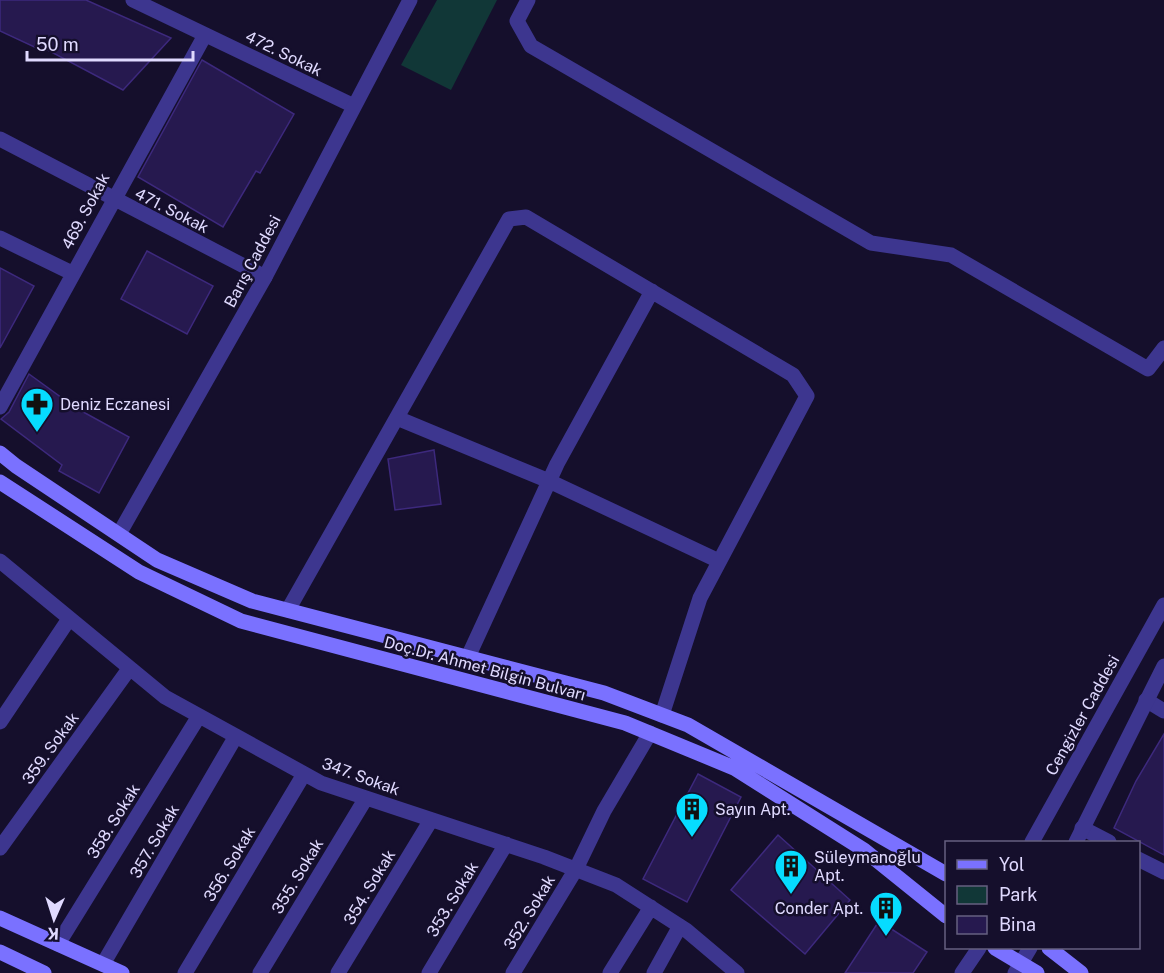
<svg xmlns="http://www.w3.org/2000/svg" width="1164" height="973" viewBox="0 0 1164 973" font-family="'Public Sans',sans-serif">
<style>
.green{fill:#113737}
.building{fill:#26194f;stroke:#3d297d;stroke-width:1.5}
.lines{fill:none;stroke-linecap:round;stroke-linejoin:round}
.minor{stroke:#3d368f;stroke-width:15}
.tertiary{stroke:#3d368f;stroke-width:15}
.secondary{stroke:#7a71ff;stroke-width:15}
.labels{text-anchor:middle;stroke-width:5;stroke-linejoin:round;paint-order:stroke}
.street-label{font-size:16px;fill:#e0daff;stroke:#150f2c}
.poi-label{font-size:16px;fill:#e0daff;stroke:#150f2c;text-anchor:start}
</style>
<rect width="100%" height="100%" fill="#150f2c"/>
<path class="green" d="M437,0H497L451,90L401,65Z"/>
<path class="building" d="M0,0H86L171,38L123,90L44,48L43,51L0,31Z
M202,60L294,114L260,173L256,171L223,227L138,177Z
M147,251L213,286L187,334L121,299Z
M0,268L34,286L0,348Z
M29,374L76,408L129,437L99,493L59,471L62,465L1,419L9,412Z
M434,450L441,504L395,510L388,459Z
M1164,734V855L1114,828L1136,781Z
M698,774L741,797L687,902L643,879Z
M778,835L850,900L805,954L731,890Z
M879,921L927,952L913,973H845Z"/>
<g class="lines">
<path class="minor" d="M133,0L354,106
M528,0L517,21L531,46L871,243L951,255L1148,369L1164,348
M0,139L265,277
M0,238L72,273
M0,407L205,35
M397,418L549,481L719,561
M0,561L165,697L321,783L544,857L616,885L686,930L737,973
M288,610L509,219L526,217L793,375L807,396L700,598L662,715
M468,657L557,464L652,291
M1146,700L1164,711
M0,722L69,619
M1082,828L1109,842
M0,848L129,669
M1138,859L1164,872
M58,944L199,716
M103,964L236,736
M185,973L304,774
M260,973L366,798
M338,973L431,820
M429,973L506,844
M513,973L576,869L604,811L650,733
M610,973L651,907
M654,973L680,926"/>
<path class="tertiary" d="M119,534L265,277L410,0
M1032,842L1164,605
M1076,842L1164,666
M962,973L979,948
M1015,973L1030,948"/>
<path class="secondary" d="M0,453L16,466L157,560L252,601L604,693L688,725L946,874
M0,482L139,572L241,621L625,723L734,768L864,850L946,916
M0,918L122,973
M995,948L1037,973
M1049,948L1081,973
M0,952L44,973"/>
</g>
<defs>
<symbol id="pharmacy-pin" viewBox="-11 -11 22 30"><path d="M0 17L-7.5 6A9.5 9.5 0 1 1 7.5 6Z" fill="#06dcff" stroke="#150f2c"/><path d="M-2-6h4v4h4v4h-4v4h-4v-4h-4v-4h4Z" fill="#111"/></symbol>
<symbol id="building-pin" viewBox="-11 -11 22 30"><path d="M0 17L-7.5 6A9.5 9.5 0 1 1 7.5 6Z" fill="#06dcff" stroke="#150f2c"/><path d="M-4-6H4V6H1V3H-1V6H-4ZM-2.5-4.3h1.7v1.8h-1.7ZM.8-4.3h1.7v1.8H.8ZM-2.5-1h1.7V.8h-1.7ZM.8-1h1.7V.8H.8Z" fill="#111"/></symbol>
</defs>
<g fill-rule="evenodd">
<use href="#pharmacy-pin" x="18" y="385" width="38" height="52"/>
<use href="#building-pin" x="673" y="790" width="38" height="52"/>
<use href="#building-pin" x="772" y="847" width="38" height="52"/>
<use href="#building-pin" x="867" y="889" width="38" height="52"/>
</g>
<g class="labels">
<g class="street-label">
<text transform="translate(284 53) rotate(26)" y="6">472. Sokak</text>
<text transform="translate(172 210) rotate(27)" y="6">471. Sokak</text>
<text transform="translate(85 211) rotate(-62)" y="6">469. Sokak</text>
<text transform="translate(252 261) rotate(-62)" y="6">Barış Caddesi</text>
<text transform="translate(485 668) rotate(15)" y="6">Doç.Dr. Ahmet Bilgin Bulvarı</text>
<text transform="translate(1082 715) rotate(-61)" y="6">Cengizler Caddesi</text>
<text transform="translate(50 748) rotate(-54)" y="6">359. Sokak</text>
<text transform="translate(361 776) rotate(20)" y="6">347. Sokak</text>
<text transform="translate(113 821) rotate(-58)" y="6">358. Sokak</text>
<text transform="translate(154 841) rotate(-60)" y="6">357. Sokak</text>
<text transform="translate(229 864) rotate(-59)" y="6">356. Sokak</text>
<text transform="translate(297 876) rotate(-59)" y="6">355. Sokak</text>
<text transform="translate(369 887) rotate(-59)" y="6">354. Sokak</text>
<text transform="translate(452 899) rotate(-59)" y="6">353. Sokak</text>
<text transform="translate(529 912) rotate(-59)" y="6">352. Sokak</text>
</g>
<g class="poi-label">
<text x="60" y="410">Deniz Eczanesi</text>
<text x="715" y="815">Sayın Apt.</text>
<text x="814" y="863">Süleymanoğlu<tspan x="814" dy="18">Apt.</tspan></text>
<text x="863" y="914" text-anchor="end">Conder Apt.</text>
</g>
</g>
<rect x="945" y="841" width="195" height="108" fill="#150f2c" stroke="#666080" stroke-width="1.5"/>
<rect x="957" y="860" width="30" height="9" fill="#7a71ff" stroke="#666080" stroke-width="1.5"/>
<text x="999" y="871" font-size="18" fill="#e0daff">Yol</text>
<rect x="957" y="886" width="30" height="18" fill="#113737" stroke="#666080" stroke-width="1.5"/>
<text x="999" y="901" font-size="18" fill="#e0daff">Park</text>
<rect x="957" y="916" width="30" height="18" fill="#26194f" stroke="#666080" stroke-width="1.5"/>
<text x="999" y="931" font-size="18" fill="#e0daff">Bina</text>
<g transform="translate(54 919) rotate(183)" stroke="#150f2c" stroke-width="4.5" paint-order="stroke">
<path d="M0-4.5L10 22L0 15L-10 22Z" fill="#e0daff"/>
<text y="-9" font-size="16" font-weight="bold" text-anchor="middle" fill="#e0daff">K</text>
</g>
<path d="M27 51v9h166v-9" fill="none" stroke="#e0daff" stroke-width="3"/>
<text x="36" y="51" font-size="18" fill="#e0daff" stroke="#150f2c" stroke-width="4.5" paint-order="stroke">50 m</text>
</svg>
